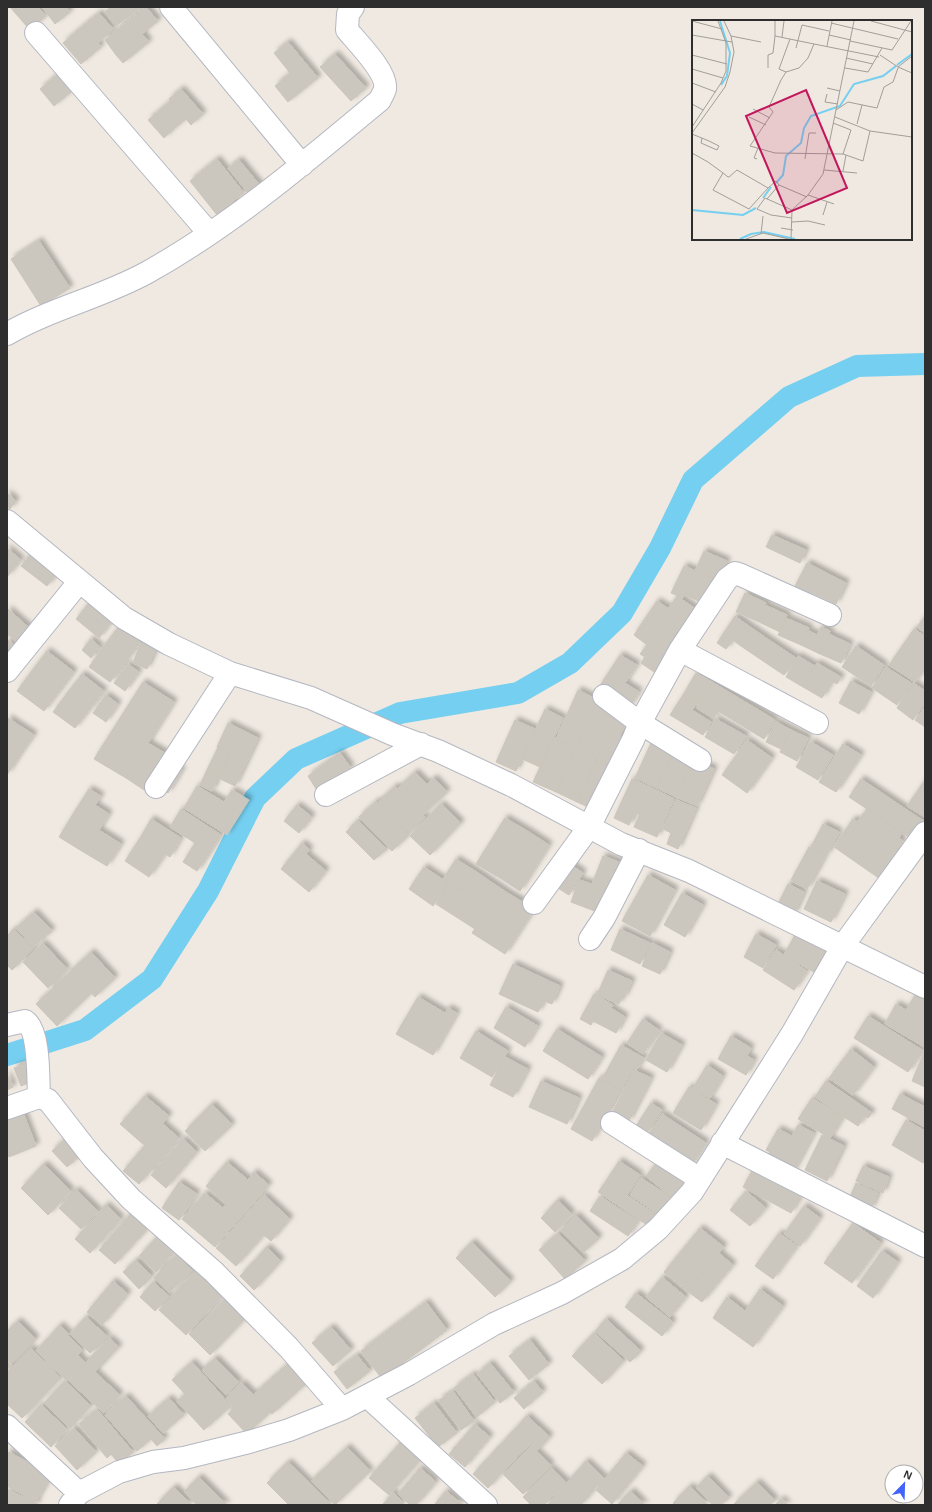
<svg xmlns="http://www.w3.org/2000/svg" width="932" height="1512" viewBox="0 0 932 1512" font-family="Helvetica,sans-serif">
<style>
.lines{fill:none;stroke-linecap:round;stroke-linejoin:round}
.canal{stroke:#75cff0;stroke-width:22}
.building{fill:#cbc7bf;stroke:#cbc5ba;filter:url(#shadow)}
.minor-casing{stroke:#b4b7c1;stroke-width:24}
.minor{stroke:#fff;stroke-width:22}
.inset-river{fill:none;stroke:#75cff0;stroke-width:2}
.inset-road{fill:none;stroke:#a29e99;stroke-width:1}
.view{fill:#c2185b;fill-opacity:0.15;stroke:#c2185b;stroke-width:2}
.inset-edge{fill:none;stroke:#2e2e2e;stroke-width:2}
</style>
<defs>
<filter id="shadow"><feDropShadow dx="3.5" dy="-3.5" stdDeviation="2" flood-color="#0004"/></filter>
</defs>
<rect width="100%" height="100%" fill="#efe9e1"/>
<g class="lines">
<path class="canal" d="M7,1055L85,1030L152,979L208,891L255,798L296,759L400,713L518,693L570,663L622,613L660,548L693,480L789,397L857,366L925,364"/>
</g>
<path class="building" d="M10,7H38L46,16L30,30Z
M42,7H66L70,12L55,24Z
M111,7H141L116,26L105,12Z
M146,7L158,21L116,55L105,40Z
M99,13L113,29L98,43L83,26Z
M83,26L101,47L81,64L63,43Z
M142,34L149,42L123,63L116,55Z
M288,42L318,78L288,102L275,86L290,73L274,53Z
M335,54L366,88L351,101L320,67Z
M63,70L77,87L54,106L40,89Z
M181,89L203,114L191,125L169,99Z
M170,101L186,119L175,128L159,111Z
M159,111L175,128L164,138L148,120Z
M217,159L244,193L233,201L237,207L221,220L190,181Z
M239,160L263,189L252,198L228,168Z
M39,241L70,288L41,306L11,259Z
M7,493L16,501L10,509L7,507Z
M772,535L806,550L800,563L766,547Z
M7,548L21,560L7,577Z
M35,549L61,569L47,586L21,566Z
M704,551L727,561L721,575L717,573L715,579L695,571Z
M807,563L846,583L836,604L810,592L808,597L793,590Z
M684,566L715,579L706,604L684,595L683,598L671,593Z
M745,593L766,603L757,621L736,612Z
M677,596L703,614L691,624L668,609Z
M92,599L115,617L99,638L76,619Z
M657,601L685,620L674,636L646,617Z
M765,605L787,615L780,632L757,621Z
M8,609L35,633L23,647L7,634Z
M735,616L750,627L738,644L733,640L726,649L717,643Z
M925,616V633L917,627Z
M646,617L680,639L657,674L641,663L645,657L640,654L647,645L634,635Z
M786,618L809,628L801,645L778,635Z
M119,626L140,642L123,665L101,650Z
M750,627L778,646L766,663L738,644Z
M821,627L830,631L820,654L801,645L807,630L817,635Z
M914,629L925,636V668L915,682L889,665Z
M829,634L850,644L841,663L820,654Z
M7,639L15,646L7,655Z
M91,639L100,647L91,658L82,650Z
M141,642L156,648L147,669L133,663Z
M778,646L796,658L784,675L766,663Z
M856,646L884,665L871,686L842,667Z
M101,650L123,665L110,682L89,667Z
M47,651L74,672L58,693L31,672Z
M620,655L637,665L625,683L639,692L629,707L599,687Z
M798,656L815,666L803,687L786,677Z
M817,663L841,677L837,684L832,681L822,698L803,687Z
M128,664L139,672L125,691L114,683Z
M886,667L911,683L897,705L872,688Z
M31,672L58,693L44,711L17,691Z
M696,673L712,682L699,705L683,695Z
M82,674L104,691L89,710L67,693Z
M851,681L871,692L859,714L839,703Z
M143,682L174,702L126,778L94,759Z
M712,682L730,693L714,718L697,708Z
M913,683L925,691V702L913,720L897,708Z
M578,690L598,700L576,748L556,739Z
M67,693L89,710L75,728L53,712Z
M730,693L752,706L741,725L718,711Z
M106,695L118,704L106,722L93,713Z
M683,695L697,703L692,710L711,722L703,735L670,715Z
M598,700L620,710L598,757L576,748Z
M752,706L775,720L764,739L741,725Z
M925,707V727L915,720Z
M545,709L563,718L540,767L522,759Z
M616,717L626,722L620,736L630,740L616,771L596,762Z
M8,718L34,735L19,756L7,748Z
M716,719L746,736L734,754L705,737Z
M515,720L535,729L516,771L496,762Z
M776,722L791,730L781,749L766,742Z
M228,723L258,738L235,786L218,778L230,753L217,747Z
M791,730L808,738L797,761L780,752Z
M554,737L576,748L556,792L533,782Z
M747,740L772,758L747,793L722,775Z
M811,742L833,755L818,780L796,767Z
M148,743L173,758L150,794L126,778Z
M651,743L674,751L657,788L635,778Z
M843,744L861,755L836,792L819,782Z
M218,747L230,753L218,778L206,772Z
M7,748L19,756L7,775Z
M576,748L598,757L577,802L556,792Z
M674,751L693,759L676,797L657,788Z
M340,753L351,768L318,792L308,776Z
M693,759L714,769L697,806L676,797Z
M596,762L615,771L597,811L577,802Z
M171,764L182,770L168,793L157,787Z
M206,772L218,778L212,791L200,785Z
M415,772L427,784L434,778L447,792L423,815L397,789Z
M632,779L652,788L640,815L635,813L629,825L614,818Z
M861,779L925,822L913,840L849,797Z
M925,780V817L907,806Z
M197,786L224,802L232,790L249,800L227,835L184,808Z
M395,786L425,818L409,833L378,802Z
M652,788L674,799L657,837L634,827Z
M89,789L101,796L95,805L109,814L99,830L73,814Z
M676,800L696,808L678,849L667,844L671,833L663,829Z
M376,801L409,835L392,851L359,817Z
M441,804L461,823L430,855L410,836Z
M297,805L312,817L299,833L284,821Z
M181,809L221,835L197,871L183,862L195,843L170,827Z
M867,809L902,833L899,838L903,841L897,850L857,822Z
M73,814L99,830L85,853L59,837Z
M505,818L529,832L500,878L476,864Z
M151,819L181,838L170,857L140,838Z
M853,819L902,853L893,866L844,832Z
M358,820L387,849L374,860L346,832Z
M823,824L839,832L827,855L811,847Z
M99,830L121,844L107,866L85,853Z
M529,832L549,845L520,891L500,878Z
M844,832L893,866L883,881L834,847Z
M140,838L165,854L149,877L125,861Z
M302,843L310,850L306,854L326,871L309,892L281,869Z
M809,847L825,856L807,889L791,880Z
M603,856L624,864L605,915L571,902L579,880L592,884Z
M456,859L475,871L462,891L443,879Z
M567,862L583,873L569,895L553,885Z
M424,867L448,883L433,906L409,889Z
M475,871L506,892L493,911L462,891Z
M648,875L675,890L650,936L622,921Z
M817,881L845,894L831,922L804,909Z
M449,883L493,911L485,923L481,920L475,929L436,904Z
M788,884L804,892L794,914L777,906Z
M506,892L534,909L505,954L472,933L481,920L485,923Z
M682,893L703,905L685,937L664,925Z
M34,912L52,931L33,947L16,928Z
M14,929L33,949L12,970L7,965V936Z
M620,929L650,943L640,964L611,950Z
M796,933L831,954L819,975L784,955Z
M756,934L776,945L763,968L744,957Z
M43,943L67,969L48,988L23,962Z
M652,943L670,952L660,974L642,966Z
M776,950L807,971L794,990L763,970Z
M91,952L115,978L95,997L71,971Z
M513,964L560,986L552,1004L544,1001L538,1012L499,994Z
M608,970L632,981L624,998L622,997L619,1004L597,995Z
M71,971L91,993L57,1026L36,1004Z
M918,990L925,995V1043L923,1046L885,1024L896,1004L906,1010Z
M594,994L613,1005L611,1008L625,1017L616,1033L593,1021L591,1025L580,1019Z
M418,997L445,1013L448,1008L457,1013L433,1055L396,1034Z
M506,1007L538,1026L525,1047L494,1028Z
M868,1016L922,1050L908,1072L854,1038Z
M643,1019L659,1030L643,1054L627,1043Z
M557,1029L602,1057L588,1079L543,1051Z
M476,1031L508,1051L492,1077L460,1058Z
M661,1033L682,1045L667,1072L646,1060Z
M731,1036L751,1048L747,1056L754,1060L746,1075L718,1059Z
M621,1045L644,1058L637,1069L633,1068L621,1090L602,1079Z
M851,1049L874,1067L853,1095L829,1078Z
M925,1050V1087L912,1081Z
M505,1057L528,1069L513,1097L490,1085Z
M27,1063L35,1080L21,1086L14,1068Z
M707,1065L723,1076L710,1098L693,1088Z
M634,1070L651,1078L629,1121L612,1113Z
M7,1074L13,1087L7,1090Z
M599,1078L620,1090L592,1141L571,1129Z
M541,1081L579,1098L567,1124L529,1107Z
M826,1081L855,1101L844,1117L815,1097Z
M689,1087L716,1104L701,1130L673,1113Z
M900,1094L925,1107V1127L892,1109Z
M145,1096L169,1116L144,1145L120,1124Z
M812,1098L843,1117L830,1138L798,1119Z
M855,1101L872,1113L868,1118L865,1116L858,1126L844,1117Z
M651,1103L662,1110L647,1133L636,1126Z
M212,1104L232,1125L205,1151L185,1131Z
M22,1110L36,1146L9,1157L7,1152V1116Z
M662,1114L706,1143L691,1166L647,1136Z
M906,1120L925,1131V1159L923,1163L892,1145Z
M163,1124L179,1138L139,1184L123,1171Z
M798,1125L814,1133L793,1172L767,1157L770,1152L766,1150L778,1129L792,1136Z
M822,1135L844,1146L827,1181L805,1170Z
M65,1139L80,1156L67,1167L52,1151Z
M183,1139L197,1152L166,1188L151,1175Z
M663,1155L693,1180L676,1201L646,1176Z
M619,1161L640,1175L627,1195L606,1181Z
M227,1162L248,1180L254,1172L269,1185L215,1247L182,1219L205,1193L223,1208L226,1204L206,1186Z
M44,1164L71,1191L48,1215L21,1188Z
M863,1166L889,1177L883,1193L856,1181Z
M754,1167L801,1195L791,1213L743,1187Z
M641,1178L672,1198L661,1216L630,1195Z
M606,1181L658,1216L650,1227L598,1192Z
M179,1182L197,1194L179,1220L162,1208Z
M856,1183L878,1193L871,1209L849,1199Z
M76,1190L98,1211L81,1229L59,1208Z
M746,1191L766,1208L750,1226L730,1210Z
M264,1195L290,1219L271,1241L264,1235L236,1266L216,1248Z
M600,1196L638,1221L628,1236L590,1211Z
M558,1200L572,1214L555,1232L541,1218Z
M106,1205L121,1219L90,1253L75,1239Z
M804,1206L820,1218L800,1246L784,1234Z
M133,1211L150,1226L115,1264L99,1250Z
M576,1215L599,1238L583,1253L561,1230Z
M853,1223L881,1243L852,1283L824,1263Z
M700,1228L724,1247L687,1291L664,1272Z
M161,1233L177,1248L156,1272L139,1256Z
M558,1233L585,1261L565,1279L539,1250Z
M779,1233L797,1246L773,1279L755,1266Z
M472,1242L511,1281L495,1297L456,1258Z
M267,1247L281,1261L254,1290L240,1276Z
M882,1251L898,1262L873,1298L857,1286Z
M719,1253L733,1265L702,1302L687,1291Z
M177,1255L192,1271L169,1293L154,1278Z
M136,1260L152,1276L139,1289L123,1272Z
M196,1270L223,1295L186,1335L159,1310Z
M662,1277L686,1297L670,1317L646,1297Z
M113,1281L128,1294L102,1325L87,1312Z
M153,1282L169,1296L155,1311L140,1297Z
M760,1289L783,1306L753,1347L713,1318L727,1297L745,1311Z
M636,1293L673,1322L662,1336L625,1307Z
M228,1296L248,1316L210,1355L189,1334Z
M426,1302L447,1330L382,1379L361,1351Z
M86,1317L107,1336L90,1353L70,1334Z
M606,1319L641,1351L630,1362L595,1331Z
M18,1321L36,1339L11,1364L7,1359V1331Z
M60,1325L69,1334L45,1360L36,1351Z
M331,1327L351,1350L333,1366L312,1343Z
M594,1333L624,1361L602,1384L572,1356Z
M69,1336L83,1350L78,1355L85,1362L67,1381L45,1361Z
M109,1338L119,1347L95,1372L120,1395L104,1413L69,1381Z
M530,1340L549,1364L529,1380L509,1356Z
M31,1348L61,1378L22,1418L7,1404V1372Z
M357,1355L370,1371L347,1389L334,1372Z
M215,1358L239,1382L226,1395L202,1370Z
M7,1361L11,1366L7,1370Z
M192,1362L231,1406L204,1430L177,1401L185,1394L172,1380Z
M289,1363L307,1383L272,1414L254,1394Z
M490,1363L514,1392L500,1403L477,1374Z
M473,1374L495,1402L477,1417L454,1388Z
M65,1381L91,1406L70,1428L44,1403Z
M534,1381L543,1392L524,1409L514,1398Z
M242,1383L270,1412L247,1434L228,1414L234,1407L226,1398Z
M453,1391L474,1421L461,1430L439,1400Z
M126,1396L165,1439L157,1446L151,1439L137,1451L105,1415Z
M169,1398L184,1415L163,1433L148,1416Z
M434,1403L457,1433L438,1447L415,1418Z
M41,1405L67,1429L51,1447L25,1422Z
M97,1409L133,1452L119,1464L111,1454L107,1458L79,1424Z
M527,1416L550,1437L538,1450L530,1443L488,1488L473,1474Z
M475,1424L490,1437L465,1467L449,1454Z
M74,1428L96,1452L77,1470L55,1446Z
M400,1443L420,1460L389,1495L369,1478Z
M531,1446L551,1465L523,1494L503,1474Z
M347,1447L370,1471L335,1505L311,1481Z
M9,1452L51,1475L36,1502L7,1486V1455Z
M626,1453L643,1466L612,1504L596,1490Z
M586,1461L604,1478L581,1505H547Z
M288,1462L332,1505H289L267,1483Z
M420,1468L436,1482L416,1505H410L398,1494Z
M551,1468L566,1482L544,1505H531L523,1497Z
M708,1476L729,1498L721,1505H713L696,1488Z
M199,1477L227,1505H197L184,1492Z
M757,1482L775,1500L770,1505H733Z
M690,1486L708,1505H675L673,1503Z
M174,1487L192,1505H156Z
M7,1489L38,1504L37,1505H7Z
M446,1491L463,1505H434Z
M631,1491L645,1505H617Z
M393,1493L404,1503L402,1505H382Z
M781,1499L788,1505H775Z"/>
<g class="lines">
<defs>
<path id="minor" d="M171,7L302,165
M36,33L209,233
M7,334C52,308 103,297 148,272C232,225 307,161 380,100C381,97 384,93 385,89C388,73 357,42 347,30L348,14L353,7
M7,521L124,618L169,644L230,673L311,698L392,734L438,751L511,785L621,844L689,871L925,987
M680,650L817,723
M7,671L79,582
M604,696L640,723L700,760
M156,787L230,673
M326,795L421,744
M534,903L589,827L633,740L640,723L680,650L727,579L735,573L741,575L830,615
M590,939L604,918L639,850
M7,1025L25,1021C40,1030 38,1080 39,1097
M7,1108L39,1097L48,1100L93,1158L131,1199L214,1272L289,1348L342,1409
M612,1123L700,1179
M722,1143L925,1246
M368,1397L486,1505
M7,1426L79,1493
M70,1505L79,1493L119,1472L153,1462L184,1458L249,1442L289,1430L342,1409L409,1374L494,1324L562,1293L622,1259L658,1229L692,1192L792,1034L842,947L925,833"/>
</defs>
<use href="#minor" class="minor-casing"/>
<use href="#minor" class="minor"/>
</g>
<g transform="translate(692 20)">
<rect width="220" height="220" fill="#efe9e1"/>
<path class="inset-river" d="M28,1L38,33L35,56L29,65M205,45L220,34M84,163L91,155L94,136L109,123L112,108L119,96L148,86L162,64L191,56L204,46M71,178L79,167M0,190L51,195L64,188M48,219L59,214L72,212L103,219"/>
<path class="inset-road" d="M0,1L30,9M83,1V16L122,24M179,1L220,12M139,3L206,19M0,15L40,22M137,15L159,20M39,16L69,22M90,17L92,1M158,21L200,30L219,1M135,26L140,1M104,28L110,5L137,11M0,35L35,44M188,35L206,47M220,36L206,47L220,53M154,38L181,44M76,48V35L81,33L83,16M153,48L176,52L190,28M0,49L31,58M94,52L87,49L98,19M0,63L24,72M135,68L148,71M135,74L133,82L146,84M0,84L11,90M61,89L78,98M144,90L156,82L185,88L192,67L201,62L206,48M57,97L74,105M143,97L178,111L220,117M141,103L159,110L151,134M165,104L170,85M0,107L29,63L34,51V23L26,1M178,111L171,141L151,134L83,133L58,126L81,92L77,87L89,60L94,52L107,48L116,38L122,24L187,37M0,113L33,67L38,52L42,32L39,16L32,1M0,114L17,121L27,126L25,130L9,123L10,118M0,133L16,142L31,153L36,157H37L45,150L76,168L57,189L21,170L31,153M65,139L62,138L66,128M113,139L117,113H124M132,150L165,153M151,151L154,135M76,168L84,161L87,165M116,175L142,184M73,178L65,189L79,195L100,198M73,178L100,190M75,179L87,165L115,177M131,195L135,182M100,202L116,201L133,205M89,208L101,210M69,214L71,196M54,219L71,213L97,219M99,219L100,190L116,175L131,154L162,1"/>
<path class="view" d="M114,70L155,168L95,193L54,96Z"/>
<rect width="220" height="220" class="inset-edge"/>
</g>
<rect width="932" height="1512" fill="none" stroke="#2e2e2e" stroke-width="16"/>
<g transform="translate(904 1484) rotate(23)"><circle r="19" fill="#ffffff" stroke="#ababab"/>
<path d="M0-3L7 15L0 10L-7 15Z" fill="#4264fb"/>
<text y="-6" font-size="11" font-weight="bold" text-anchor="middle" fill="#2e2e2e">N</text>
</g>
</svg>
